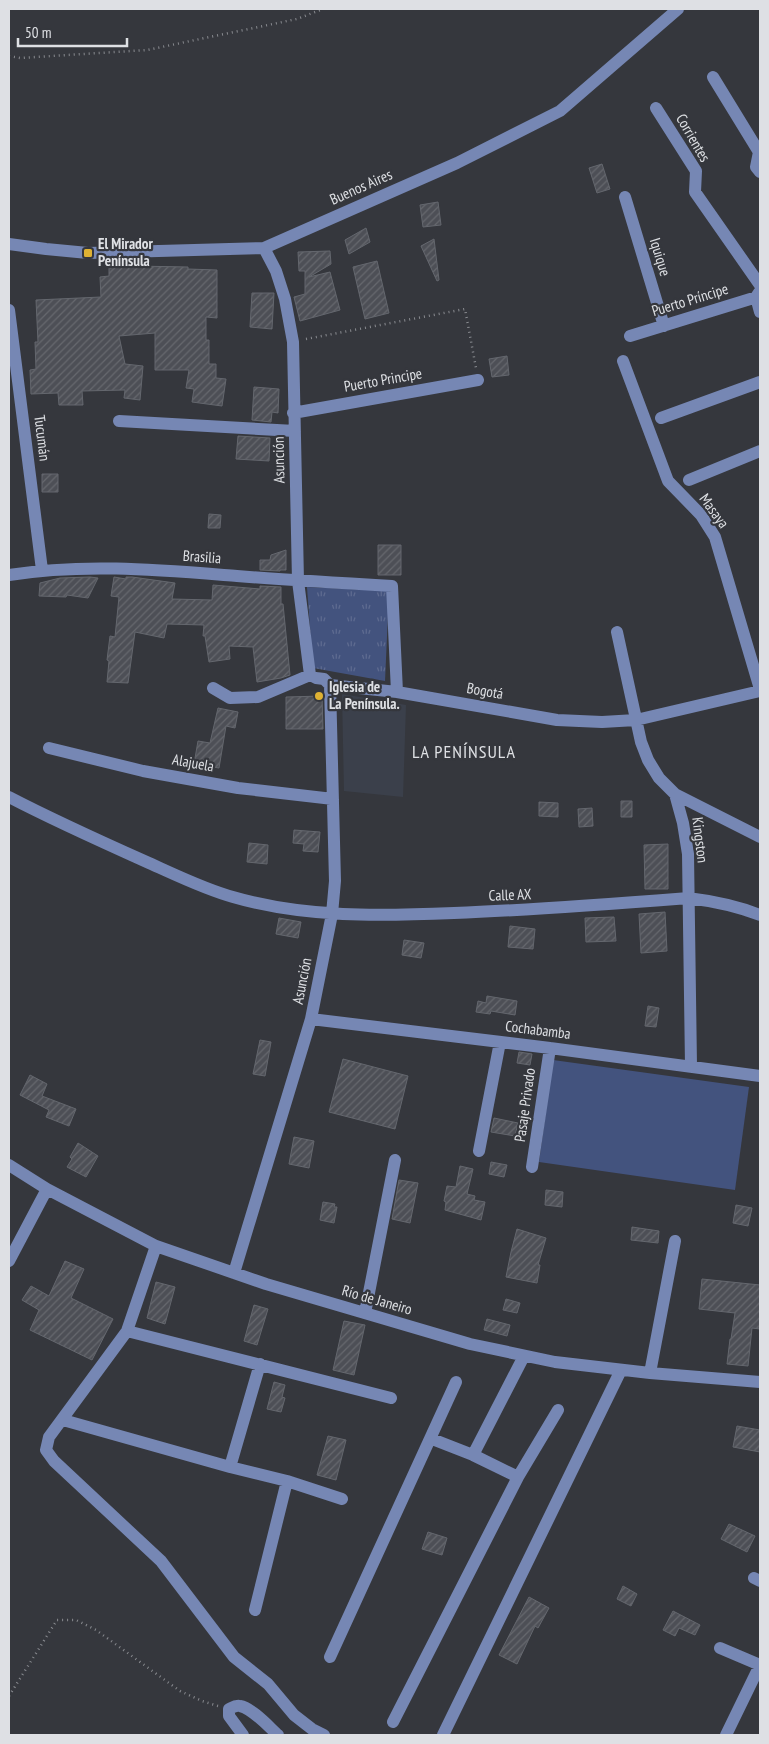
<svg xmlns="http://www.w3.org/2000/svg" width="769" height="1744" viewBox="0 0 769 1744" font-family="'PT Sans Narrow',sans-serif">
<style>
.built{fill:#3b404b}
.grass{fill:#43537e}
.park{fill:url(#park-tufts)}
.building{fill:url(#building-hatch);stroke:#64676e}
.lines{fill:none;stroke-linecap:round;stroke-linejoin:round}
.path{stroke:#898b90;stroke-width:2.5;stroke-dasharray:1 4;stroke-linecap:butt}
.minor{stroke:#7687b4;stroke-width:12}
.poi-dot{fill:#deb133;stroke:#35373d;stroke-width:2}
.labels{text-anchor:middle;stroke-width:4.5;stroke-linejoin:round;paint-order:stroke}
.street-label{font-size:15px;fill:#dee0e4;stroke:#35373d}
.poi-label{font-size:15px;font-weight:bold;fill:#dee0e4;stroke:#35373d;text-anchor:start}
.quarter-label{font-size:18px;letter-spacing:1px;fill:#dee0e4;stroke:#35373d}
</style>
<defs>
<pattern id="park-tufts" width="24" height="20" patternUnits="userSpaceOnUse" patternTransform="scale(1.25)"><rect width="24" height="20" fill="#43537e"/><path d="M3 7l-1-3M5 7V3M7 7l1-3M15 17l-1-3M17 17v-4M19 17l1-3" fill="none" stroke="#5e6b90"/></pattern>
<pattern id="building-hatch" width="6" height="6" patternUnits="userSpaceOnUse" patternTransform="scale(1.25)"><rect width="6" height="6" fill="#4d4f56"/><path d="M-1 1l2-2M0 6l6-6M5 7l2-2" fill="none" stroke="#66686e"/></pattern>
</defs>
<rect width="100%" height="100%" fill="#35373d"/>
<path class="built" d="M342,694L406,705L403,797L344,791Z"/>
<path class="grass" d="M553,1060L749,1087L735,1190L539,1162Z"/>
<path class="park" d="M307,587L389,591L385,681L313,668Z"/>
<path class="building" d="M602,164L610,189L597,193L589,168Z
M438,202L441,225L423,227L420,205Z
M366,228L370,242L349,254L345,240Z
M434,239L439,280L437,281L421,246Z
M330,251L331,264L309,277L330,272L340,310L300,321L294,297L305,294V271H299L298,252Z
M377,261L389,313L365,319L353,267Z
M134,266L188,267V269L217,270V318L206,317V340H209V364H216V378L226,379L222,406L192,402L194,389L186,388L189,370H155V333L119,336L125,364L143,366L140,400L124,398L125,390L82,391L83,405H59L58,393L31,394L30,370L36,369L35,342H38L36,300L101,297L100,277L109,276V268Z
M252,293H274L272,329L250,327Z
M507,356L509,375L492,377L489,359Z
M254,387L279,389L278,413L272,412L271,422L252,420Z
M238,436L270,438L269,461L236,459Z
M42,474H58V492H42Z
M209,514L221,515L220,528H208Z
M378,545H401V575H378Z
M286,550V570H280V571L260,570V560H270L271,555Z
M90,577L98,578L88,598L67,595L66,597L39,596L40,583L60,578Z
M114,577L126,579V577H132L175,583L172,599L212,600L213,585L260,589V586L281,587V604H283L290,675L281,678L257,682L253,647L229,646L230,659L209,662L205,636H203L204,625L167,624L164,638L135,632L128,683L107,682L109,661L107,660L110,636L115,637L119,597L111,596Z
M322,696L323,729H286V697Z
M218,708L238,712L235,728L226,726L219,768L194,764L198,741L210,743Z
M621,801H632V817H621Z
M539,802L558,803V817L539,816Z
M592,808L593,826L579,827L578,809Z
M294,830L320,832L318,852L303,851L304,844L293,843Z
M249,843L268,845L267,864L247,862Z
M668,844V889H645L644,845Z
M665,912L667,951L641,953L639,914Z
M614,917L616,941L586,942L585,918Z
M279,918L301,922L298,938L276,934Z
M510,926L535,929L533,949L508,947Z
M404,940L424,943L421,958L402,955Z
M487,996L517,1001L515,1015L491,1011L490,1014L476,1012L478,1001L486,1003Z
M648,1006L659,1008L656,1027L645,1026Z
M260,1040L271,1042L265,1076L253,1074Z
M519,1052L532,1054L530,1065L517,1063Z
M343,1059L408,1076L395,1129L329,1112Z
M30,1075L47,1084L42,1096L76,1109L69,1126L46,1117L49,1110L20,1095Z
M494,1118L518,1123L515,1136L491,1132Z
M294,1137L314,1141L309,1168L289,1164Z
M78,1143L98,1156L86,1177L67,1167L72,1159L70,1157Z
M491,1162L507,1165L504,1177L489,1174Z
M460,1166L473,1169L467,1194L475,1196L474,1200L485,1202L481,1220L445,1210L446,1202L444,1201L447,1186L456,1187Z
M399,1180L418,1183L410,1223L392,1219Z
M546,1190L563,1192L562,1207L545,1205Z
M323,1202L335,1204L334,1207H337L334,1223L320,1220Z
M736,1205L752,1208L748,1226L733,1223Z
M632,1227L659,1231L658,1243L631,1240Z
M517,1229L546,1238L538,1265H540L537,1283L506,1277L511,1252Z
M65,1261L84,1269L71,1298L113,1319L92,1360L30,1330L39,1310L22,1300L31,1286L49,1296Z
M702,1279L760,1285V1329L752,1328L748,1366L727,1364L730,1339H731L735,1313L699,1309Z
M156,1282L175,1287L165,1324L147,1318Z
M506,1299L520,1303L517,1313L503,1310Z
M254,1305L268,1309L257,1345L244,1341Z
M487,1319L510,1325L507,1336L484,1330Z
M344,1321L365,1325L354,1375L333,1370Z
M274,1382L285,1385L282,1397L285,1398L281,1412L267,1409Z
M737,1426L760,1430V1452L733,1447Z
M328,1436L346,1440L336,1480L317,1475Z
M729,1524L755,1536L747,1552L721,1539Z
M428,1532L447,1538L442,1555L422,1549Z
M623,1586L637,1594L631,1606L617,1599Z
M529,1597L549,1608L538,1628L535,1626L517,1664L499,1655Z
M673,1611L700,1625L695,1635L679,1628L675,1636L663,1630Z"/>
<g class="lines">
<path class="path" d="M9,56L20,58L147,50L297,19L323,9
M306,339L465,309L476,368
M9,1696L57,1620H76L96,1630L180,1691L202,1701L218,1706"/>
<path class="minor" d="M713,77L759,152L756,167L760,172
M656,108L696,171L695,192L760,285
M625,197L664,326
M9,244L46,249L88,253L264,248L457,163L560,111L678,9
M264,248L276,271L285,299L293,342L298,581L310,675
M760,291L756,297L760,312
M9,310L42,570
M630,336L760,296
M623,361L668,481L701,515L715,537L760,689
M293,413L478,380
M661,418L760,382
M119,421L295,431
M689,480L760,451
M9,575C85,563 160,570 237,576C289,580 340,583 392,586L397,692
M617,632L641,742L648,760L659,778L675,794L683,823L688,854L691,1066
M213,688L230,698L258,697L310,675L316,678L324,679L330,685L397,692L557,720L602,722L636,720L760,691
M49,748L143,771L238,788L333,799
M675,794L760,837
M9,797C55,821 102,842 149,863C176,875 204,889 233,897C305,918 380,916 454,913C533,910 610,904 688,898C713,901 737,906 760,915
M311,1019L550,1048L760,1076
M479,1151L500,1042
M9,1165L47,1189L156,1246L266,1284L470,1344L555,1362L650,1373L760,1382
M532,1167L550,1048
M156,1246L127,1331L49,1437L46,1450L54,1461L161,1561L234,1657L268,1684L294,1715L312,1729L324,1735
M9,1261L47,1189
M234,1273L311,1019L332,914L335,881L330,685
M365,1313L395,1160
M127,1331L391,1398
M650,1373L675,1241
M63,1420L230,1467L287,1481L342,1499
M432,1439L473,1455
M230,1467L260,1364
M518,1477L473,1455L524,1356
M754,1578L760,1581
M255,1610L287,1481
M720,1648L760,1665
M330,1657L456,1382
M393,1722L518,1477L558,1410
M243,1735L229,1716V1709C233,1707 236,1705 240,1706C252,1708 269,1727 278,1735
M443,1735L621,1370
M726,1735L760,1665"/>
</g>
<g class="poi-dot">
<rect x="83" y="248" width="10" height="10" rx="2.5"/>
<circle cx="319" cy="696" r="5"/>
</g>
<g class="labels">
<g class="street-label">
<text transform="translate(693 138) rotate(60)" y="5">Corrientes</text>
<text transform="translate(361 187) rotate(-24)" y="5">Buenos Aires</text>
<text transform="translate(660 257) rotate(73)" y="5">Iquique</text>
<text transform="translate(690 300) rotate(-17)" y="5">Puerto Príncipe</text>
<text transform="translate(383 380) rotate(-10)" y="5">Puerto Principe</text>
<text transform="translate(42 438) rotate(83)" y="5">Tucumán</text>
<text transform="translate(279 460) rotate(-91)" y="5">Asunción</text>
<text transform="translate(714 511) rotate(54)" y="5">Masaya</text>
<text transform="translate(202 557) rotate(4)" y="5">Brasilia</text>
<text transform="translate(485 691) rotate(10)" y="5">Bogotá</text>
<text transform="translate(193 763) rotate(10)" y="5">Alajuela</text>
<text transform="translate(700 840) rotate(83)" y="5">Kingston</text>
<text transform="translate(510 895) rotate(-2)" y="5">Calle AX</text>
<text transform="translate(302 981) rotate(-79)" y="5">Asunción</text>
<text transform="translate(538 1030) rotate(7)" y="5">Cochabamba</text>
<text transform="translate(525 1105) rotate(-82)" y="5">Pasaje Privado</text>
<text transform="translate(377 1300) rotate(16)" y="5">Río de Janeiro</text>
</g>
<g class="poi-label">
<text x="98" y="249">El Mirador<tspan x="98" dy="17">Península</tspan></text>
<text x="329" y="692">Iglesia de<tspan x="329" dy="17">La Península.</tspan></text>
</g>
<g class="quarter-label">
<text x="464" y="758">LA PENÍNSULA</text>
</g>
</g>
<rect width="769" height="1744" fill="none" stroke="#dee0e4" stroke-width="20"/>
<path d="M18 38v8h109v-8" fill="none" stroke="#dee0e4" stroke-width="2.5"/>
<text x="25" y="38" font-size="15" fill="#dee0e4" stroke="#35373d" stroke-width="4" paint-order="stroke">50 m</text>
</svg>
